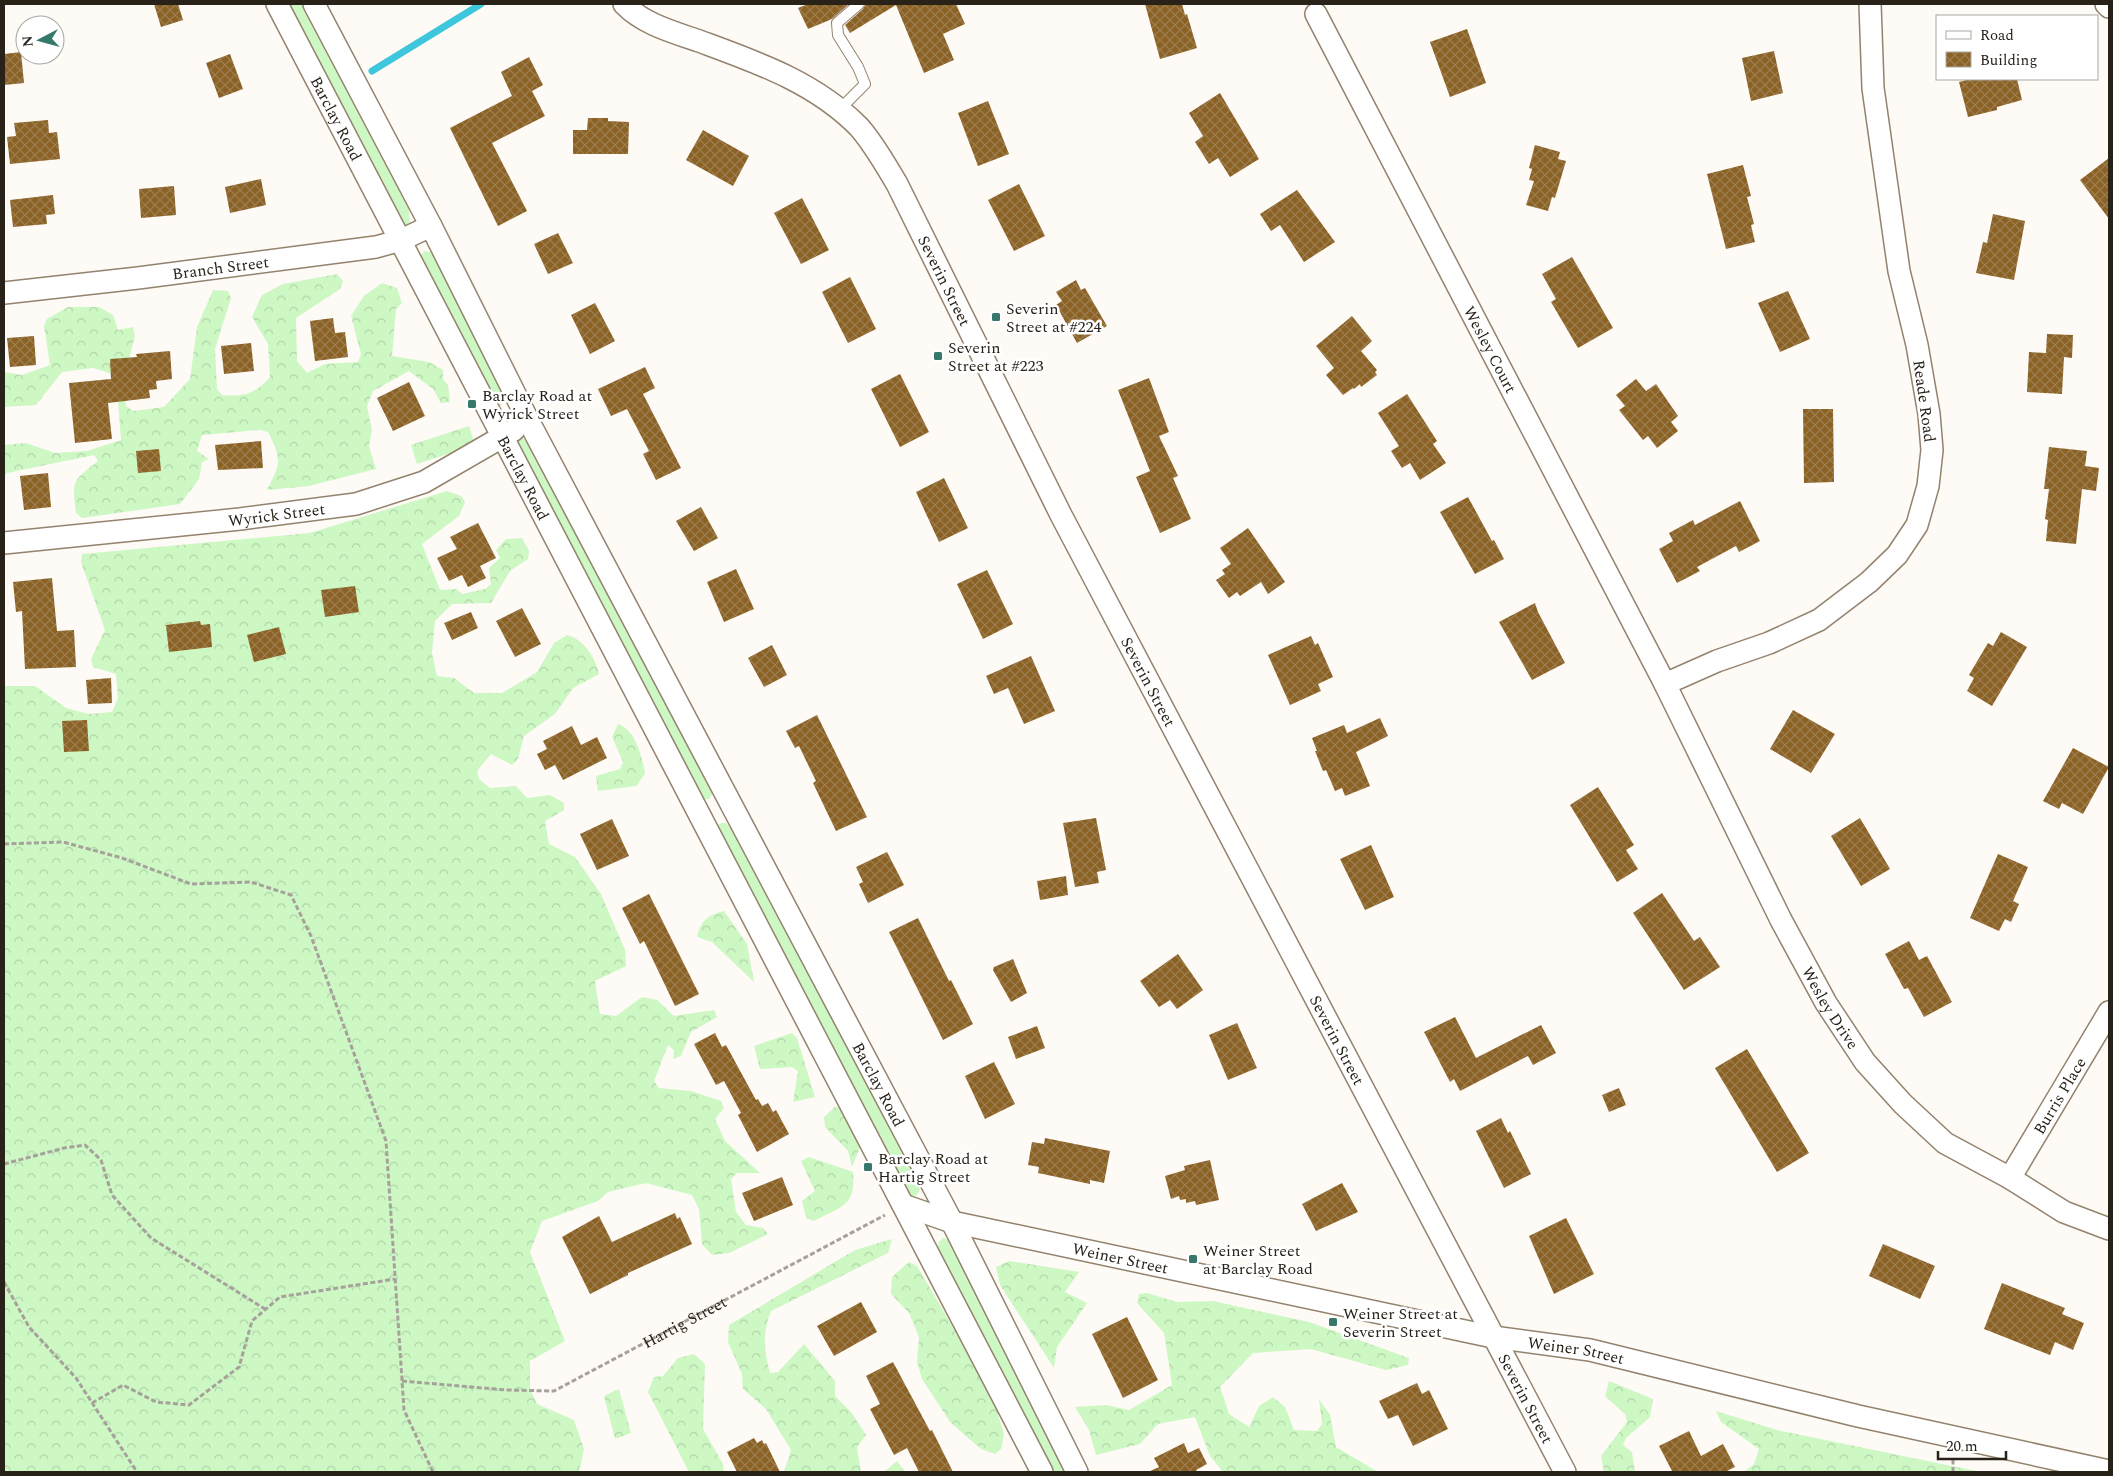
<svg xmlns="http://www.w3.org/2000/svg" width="2113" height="1476" viewBox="0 0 2113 1476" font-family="Spectral,serif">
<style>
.grass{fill:#cdf8c4}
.forest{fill:url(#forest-crowns)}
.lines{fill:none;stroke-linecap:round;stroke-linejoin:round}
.stream{stroke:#3ec7dc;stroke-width:7}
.building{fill:url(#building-cross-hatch)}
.service-casing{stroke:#93826d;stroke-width:12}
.minor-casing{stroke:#93826d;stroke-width:24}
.path{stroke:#a6a19a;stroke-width:3;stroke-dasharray:5 2.5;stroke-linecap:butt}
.service{stroke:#fff;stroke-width:10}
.minor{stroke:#fff;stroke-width:21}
.poi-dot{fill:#36786a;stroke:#fff;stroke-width:2}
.labels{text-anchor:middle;stroke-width:5;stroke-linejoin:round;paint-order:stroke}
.street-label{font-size:16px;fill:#292219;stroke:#fff}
.poi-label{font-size:16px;fill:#292219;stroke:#fff;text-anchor:start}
</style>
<defs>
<pattern id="forest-crowns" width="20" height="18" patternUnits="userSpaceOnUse" patternTransform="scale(1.25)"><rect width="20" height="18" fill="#cdf8c4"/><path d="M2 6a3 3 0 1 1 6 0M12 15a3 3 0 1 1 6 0" fill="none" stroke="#b0d4a8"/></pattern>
<pattern id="building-cross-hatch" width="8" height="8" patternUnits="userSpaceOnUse" patternTransform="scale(1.25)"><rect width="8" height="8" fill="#8b6224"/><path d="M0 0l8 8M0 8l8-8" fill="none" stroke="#9b7d51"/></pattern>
</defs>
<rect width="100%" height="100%" fill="#fefaf5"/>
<path class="grass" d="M287,4H307L408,203L410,222L406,225L402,224Z
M425,251L433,253L506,399L502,405L497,406L420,256Z
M525,439L530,440L713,793L709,799L702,800L516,443L520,439Z
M721,823H726L733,831L919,1181L920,1190L917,1195L910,1197L717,826Z
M943,1238L950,1240L1070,1472H1050L937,1249L939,1242Z"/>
<path class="forest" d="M337,274L343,281L340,289L296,318L297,361L307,373L325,364L358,362L361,354L351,316L364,296L382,283L397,288L402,303L396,309L392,356L429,362L443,370V379L448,385L450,402L441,403L433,389L409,371L373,391L367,406L372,430L369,446L376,469L309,486L267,490C281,463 282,460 268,432L260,430L202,435L197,451L209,459L202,462L199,479L180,504L82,518L76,513C72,479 72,482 98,461L94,455L7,473L4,476V445L26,443L55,453L87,451L121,440L116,375L93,368L62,372L36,405L4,407V372L22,375L50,365L44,326L47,319L68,307H99L113,315L118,330L133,327L135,336L123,382L126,406L133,411L164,407L190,379L197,327L213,290L228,291L231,298L215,349L217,389L222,395C244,397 255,394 270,377L268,344L252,317L262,295L283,284Z
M469,426L475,445L417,464L411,445Z
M447,491L461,496L465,502L459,516L422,544L440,590L456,589L462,594L485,589L491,584L489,568L500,558L496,550L506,539L522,538L529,551L528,559L510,571L491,603L452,604L435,621L432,653L437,676L454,678L474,693H502L537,672L554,643L567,635C584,639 596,659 599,674L573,688L555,714L524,736L518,759L512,765L491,754L477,771L479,779L490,788L516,786L527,798L550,795L564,803V810L545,821L549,844L575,857L601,894L625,950L626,966L595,981L600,1014L616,1016L642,997L657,1000L674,1016L714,1010L717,1017L691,1032L681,1056L673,1059L674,1050L668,1045L654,1081L659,1088L691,1091L721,1101L724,1108L715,1119L725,1141L760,1173H737L731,1179L736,1212L746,1225L763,1228L768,1234L729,1253L712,1255L702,1244L699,1209L692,1195L646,1183L608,1192L598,1201L542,1221L530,1252L565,1341L530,1361V1389L537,1404L574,1420L584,1449L579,1472H4V686H35L66,708L89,714L112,712L118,698L116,674L93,667L91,659L105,630L81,562L82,554L310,533Z
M618,724C636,730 642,757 645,774L636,786L598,791L596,776L620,769L623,762L612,737Z
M724,911L747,944L754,982L712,942L697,937C701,920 708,915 724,911Z
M792,1033L797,1038L815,1097L793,1102L798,1071L792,1067L760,1069L754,1046Z
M836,1106L842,1111L860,1147L852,1167L848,1151L825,1127L824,1117Z
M809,1157L853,1172C856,1207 841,1206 814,1221L806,1218L802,1201L815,1191L801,1161Z
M892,1239L888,1253L771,1311C762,1334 764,1350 770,1373L778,1372L804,1344L835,1381V1396L851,1412L866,1435L857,1447L861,1472H784L791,1450L766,1409L743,1389L742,1374L728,1342L729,1325L855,1250Z
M1009,1261L1079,1272L1065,1292L1087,1303L1057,1347L1054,1368L1000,1285L996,1267Z
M909,1262L917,1266L991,1392L1004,1434L1001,1449L995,1454L981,1449L950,1422L922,1379L917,1362L919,1337L909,1313L891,1294L892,1277Z
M1147,1293L1177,1302L1213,1301L1309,1322L1409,1358L1408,1365L1386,1370L1311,1349L1253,1353L1220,1387L1229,1414L1249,1427L1259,1406L1273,1397L1285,1407L1294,1430L1317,1431L1322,1424L1319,1399L1330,1415L1336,1447L1378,1472H1223L1210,1456L1195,1417L1158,1424L1140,1444L1096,1455L1089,1430L1075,1407L1106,1405L1129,1410L1172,1385L1164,1333L1137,1303L1139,1294Z
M694,1354L705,1364L703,1429L723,1464L724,1472H689L648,1392L654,1377L663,1376L678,1358Z
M1609,1381L1653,1399L1650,1417L1626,1438L1623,1445L1632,1452L1635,1472H1604L1601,1456L1627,1422L1625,1414L1605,1396Z
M619,1389L631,1433L615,1439L604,1396Z
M1716,1411L1777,1430L1981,1472H1744L1754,1464L1759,1449L1721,1422Z
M897,1461L905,1472H884Z"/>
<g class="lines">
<path class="stream" d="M372,71L481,4"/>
</g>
<path class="building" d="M154,4H178L183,20L161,27Z
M808,4H849L832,19L808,29L798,8Z
M866,4H956L965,24L943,34L954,60L924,73L896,5L850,33L845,25L863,9Z
M1145,4H1182L1185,15L1187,14L1197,48L1160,59Z
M1467,29L1486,83L1450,97L1430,42Z
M1774,51L1783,93L1751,101L1742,58Z
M21,52L24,83L4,85V54Z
M230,54L243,89L219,98L206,63Z
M529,57L543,85L532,91L545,116L492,143L527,211L498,226L450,128L512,96L501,72Z
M1971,79H2017L2022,100L1997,107V110L1968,117L1959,82Z
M1220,93L1259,159L1230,177L1218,158L1209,164L1195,142L1203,136L1189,113Z
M988,101L1009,154L978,166L958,113Z
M588,118H608V121L629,122L628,154H573V130H587Z
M48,120L49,133L57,132L60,159L10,164L7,137L16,136L14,123Z
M703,130L749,156L733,186L686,160Z
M1535,145L1560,152L1558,159L1566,161L1555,198L1552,197L1548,211L1526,205L1534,181L1529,180L1532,169L1529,168Z
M2109,158V219L2080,180Z
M1743,165L1751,196L1747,197L1754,224L1751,225L1755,242L1726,249L1707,174Z
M261,179L266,205L230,213L225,187Z
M1019,184L1045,236L1014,251L988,200Z
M174,186L176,215L141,218L139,189Z
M1297,190L1335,242L1304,262L1280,225L1271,231L1260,214Z
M53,195L55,214L46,215L47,224L13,227L10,200Z
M802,198L829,250L801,264L774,213Z
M1993,214L2025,221L2014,280L1976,273L1983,242L1987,243Z
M558,233L573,263L548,274L534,244Z
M1572,257L1613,328L1578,348L1551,302L1556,299L1542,274Z
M850,277L876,329L848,343L822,292Z
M1076,280L1081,290L1085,288L1107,326L1077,343L1056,305L1062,301L1056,292Z
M1788,291L1810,339L1780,352L1758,303Z
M595,303L615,341L590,354L571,315Z
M1352,316L1372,341L1361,351L1377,370L1375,372L1377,375L1361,387L1360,384L1354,389L1353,388L1343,395L1326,375L1334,368L1316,346Z
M333,318L335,333L345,332L348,357L315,361L310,321Z
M2047,334L2073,335L2072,358L2064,357L2062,394L2027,392L2029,352L2046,353Z
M34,336L36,365L10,367L7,338Z
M251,343L254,371L224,374L221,346Z
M170,351L172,379L156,381L157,389L149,390L150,398L108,403L112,439L75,443L69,383L111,379L110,359L137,357L136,354Z
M645,367L655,388L643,394L681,468L656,480L643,454L649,451L627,409L611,416L598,389Z
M900,374L929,432L900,447L871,389Z
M1149,378L1169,432L1159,436L1178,476L1173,478L1191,519L1160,533L1136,477L1150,471L1118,390Z
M1636,379L1646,391L1656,384L1678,416L1671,422L1678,431L1657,448L1648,436L1643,440L1619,410L1625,406L1616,395Z
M409,382L425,416L393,431L377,398Z
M1407,394L1437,441L1433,444L1446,463L1420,480L1410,463L1402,468L1391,451L1399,446L1378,413Z
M1803,409H1833L1834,482L1804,483Z
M261,441L263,468L218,470L215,445Z
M2049,447L2087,451L2085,466L2099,468L2096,491L2082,489L2076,544L2046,541L2048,520L2045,519L2049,489H2044Z
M159,449L161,471L138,473L136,451Z
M48,473L51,507L24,510L20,476Z
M944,478L968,528L939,542L916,492Z
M1468,497L1492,541L1494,540L1504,559L1475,574L1440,512Z
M1740,501L1760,541L1739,552L1736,546L1697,567L1700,571L1677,583L1659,549L1673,541L1669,533L1693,520L1695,525Z
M701,507L718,538L694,551L676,521Z
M478,523L496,558L480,566L486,578L468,587L462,575L449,581L437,558L457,549L450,537Z
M1248,528L1285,582L1268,594L1261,582L1240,596L1237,592L1229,598L1216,580L1225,574L1222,570L1231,564L1220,548Z
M736,569L754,609L724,622L707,582Z
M987,570L1013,624L983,639L957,584Z
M52,578L57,631L74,630L76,667L25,669L22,611L16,612L13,582Z
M355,586L359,612L325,617L321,590Z
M1535,603L1538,612L1565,663L1532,680L1499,622Z
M522,608L541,644L515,657L496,621Z
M471,612L478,628L452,640L444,623Z
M200,621L201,625L210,624L212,647L169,652L166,625Z
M279,627L286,654L254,662L247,635Z
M2001,632L2027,647L1992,706L1967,691L1974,678L1969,675L1988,643L1993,646Z
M1311,636L1315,645L1318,643L1333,677L1318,684L1321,691L1290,705L1268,655Z
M772,645L787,675L764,687L748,658Z
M1031,656L1055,711L1024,724L1008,688L994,694L986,676Z
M111,678L112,703L88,704L86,680Z
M1793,710L1835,734L1811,773L1770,749Z
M817,715L867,817L836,831L813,783L816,781L799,746L795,748L786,731Z
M1380,718L1388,736L1356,752L1370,786L1345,796L1342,788L1335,791L1326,770L1323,771L1315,751H1317L1312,738L1344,725L1347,733Z
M87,720L89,751L64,752L62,721Z
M572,726L581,745L597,737L607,758L563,780L555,765L545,770L537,754L547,749L543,741Z
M2073,748L2109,767L2083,814L2062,803L2059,809L2043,801Z
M1598,787L1634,845L1626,850L1638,869L1617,882L1570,805Z
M1096,818L1106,870L1097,872L1099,883L1075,887L1063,823Z
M1860,818L1890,869L1861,886L1831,836Z
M612,819L629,856L597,870L580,834Z
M1371,845L1394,897L1365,910L1340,859Z
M887,852L904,885L868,903L859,884L863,882L856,867Z
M1998,854L2028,867L2013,901L2019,904L2011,922L2005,919L1999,931L1970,918Z
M1066,876L1068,895L1040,900L1037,881Z
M1662,893L1694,941L1700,937L1720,967L1684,990L1633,913Z
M649,894L699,994L675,1006L644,941L640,944L622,908Z
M918,918L949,981L951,980L973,1024L943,1040L889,932Z
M1909,941L1919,960L1927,956L1952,1002L1924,1017L1908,988L1904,989L1885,954Z
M1178,954L1203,990L1177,1009L1170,1000L1159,1007L1140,981Z
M1013,959L1027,993L1011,1002L993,970L994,967Z
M1455,1017L1476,1058L1541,1025L1556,1053L1533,1065L1528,1056L1460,1091L1454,1079L1450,1082L1424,1032Z
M1237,1023L1257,1068L1228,1080L1209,1035Z
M1037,1026L1045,1048L1016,1059L1008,1037Z
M715,1033L722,1047L726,1045L756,1100L758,1099L762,1106L768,1103L773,1112L776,1110L789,1134L757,1152L738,1115L741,1113L724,1081L716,1085L694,1044Z
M1747,1049L1809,1153L1777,1172L1715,1068Z
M994,1062L1015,1104L985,1119L965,1076Z
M1619,1088L1626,1105L1609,1112L1602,1095Z
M1501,1118L1508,1133L1510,1131L1531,1174L1504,1188L1476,1131Z
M1045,1138L1110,1151L1104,1183L1090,1180V1184L1038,1173L1039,1167L1028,1165L1032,1142L1044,1144Z
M1210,1160L1219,1200L1196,1205L1195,1201L1186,1203V1199L1180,1200L1179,1196L1171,1199L1165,1176L1185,1170L1184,1166Z
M782,1177L793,1205L754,1221L742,1193Z
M1342,1183L1358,1212L1316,1231L1302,1204Z
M675,1213L677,1219L680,1217L692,1244L628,1273V1275L590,1294L562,1237L599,1216L612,1242Z
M1566,1218L1594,1274L1554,1294L1529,1236Z
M1883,1244L1935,1266L1920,1299L1869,1276Z
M2002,1283L2065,1308L2062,1314L2084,1323L2073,1350L2055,1342L2050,1355L1984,1329Z
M861,1302L877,1332L834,1356L817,1326Z
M1127,1317L1158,1380L1123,1398L1092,1334Z
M893,1362L930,1431L932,1430L953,1472H919L907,1448L894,1455L870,1409L880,1404L866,1376Z
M1417,1383L1422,1394L1429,1390L1448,1429L1413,1446L1398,1415L1388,1419L1379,1401Z
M1689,1431L1701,1456L1723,1444L1735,1467L1725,1472H1671L1672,1471L1659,1446Z
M754,1438L757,1443L762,1440L764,1444L766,1443L780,1472H737L727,1452Z
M1184,1443L1188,1453L1199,1448L1207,1464L1196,1470L1198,1472H1148L1159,1467L1154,1458Z"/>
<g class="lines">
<defs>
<path id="service" d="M840,109L865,84L858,67L838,35L837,23L859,4"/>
<g id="minor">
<path id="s2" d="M277,4L1042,1472"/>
<path id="s3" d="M314,4L431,226L529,422L952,1222L1077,1472"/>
<path id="s4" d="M624,4C643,24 673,32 699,41C756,62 815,82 859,127C874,144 885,164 897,184L1061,515L1565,1472"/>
<path d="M2106,4L2109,7"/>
<path id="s5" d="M1316,14L1665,684L1781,920L1826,1003L1865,1062L1903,1104L1945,1143L2010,1178L2064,1212L2109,1229"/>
<path id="s6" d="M4,293L138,278L376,247L401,240L431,226"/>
<path id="s7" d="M4,543L240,519L356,504L424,482L514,430"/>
<path d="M1665,684L1717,661L1769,643L1819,620L1869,582L1897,555L1917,525L1928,486L1932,450L1929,414L1917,345L1899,271L1873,88L1870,4"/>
<path id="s8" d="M2010,1178L2109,1012"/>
<path id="s9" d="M903,1205L952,1222L1493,1337L1590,1350L1858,1416L2109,1471"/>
</g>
</defs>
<use href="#service" class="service-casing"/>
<use href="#minor" class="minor-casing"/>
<g class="path">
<path d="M4,844L63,842L122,858L191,884L251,882L291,895L311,936L386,1141L404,1410L433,1472"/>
<path d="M4,1164L64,1148L85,1145L101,1160L112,1195L151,1238L265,1309"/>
<path d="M4,1282L29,1327L76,1378L137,1472"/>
<path id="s1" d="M402,1381L506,1390L554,1391L885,1215"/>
<path d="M92,1403L123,1385L156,1402L189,1405L239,1367L252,1321L280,1297L395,1279"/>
<path d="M1953,1472V1458"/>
</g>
<use href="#service" class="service"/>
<use href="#minor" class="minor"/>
</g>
<g class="poi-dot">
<rect x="991" y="312" width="10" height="10" rx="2.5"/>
<rect x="933" y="351" width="10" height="10" rx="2.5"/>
<rect x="467" y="399" width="10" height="10" rx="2.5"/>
<rect x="863" y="1162" width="10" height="10" rx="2.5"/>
<rect x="1188" y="1254" width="10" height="10" rx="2.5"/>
<rect x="1328" y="1317" width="10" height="10" rx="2.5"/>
</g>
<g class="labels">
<g class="street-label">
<text dy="6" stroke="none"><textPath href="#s2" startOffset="129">Barclay Road</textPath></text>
<text dy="6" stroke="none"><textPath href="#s6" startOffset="218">Branch Street</textPath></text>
<text dy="6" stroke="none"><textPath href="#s4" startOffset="444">Severin Street</textPath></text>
<text dy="6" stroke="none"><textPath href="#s5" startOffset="378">Wesley Court</textPath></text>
<text transform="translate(1925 401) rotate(82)" y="6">Reade Road</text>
<text dy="6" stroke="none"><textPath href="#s2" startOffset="534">Barclay Road</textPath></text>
<text dy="6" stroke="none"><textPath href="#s7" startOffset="274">Wyrick Street</textPath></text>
<text dy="6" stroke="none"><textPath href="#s4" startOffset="894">Severin Street</textPath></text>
<text dy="6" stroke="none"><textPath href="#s5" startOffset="1119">Wesley Drive</textPath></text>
<text dy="6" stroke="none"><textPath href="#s4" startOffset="1299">Severin Street</textPath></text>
<text dy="6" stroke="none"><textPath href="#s3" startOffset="1219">Barclay Road</textPath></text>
<text dy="6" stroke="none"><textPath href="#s8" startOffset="96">Burris Place</textPath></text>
<text dy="6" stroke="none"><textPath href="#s9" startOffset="224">Weiner Street</textPath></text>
<text dy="6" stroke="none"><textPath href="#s1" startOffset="300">Hartig Street</textPath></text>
<text dy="6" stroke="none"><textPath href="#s9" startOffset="689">Weiner Street</textPath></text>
<text dy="6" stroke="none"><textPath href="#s4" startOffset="1704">Severin Street</textPath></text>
</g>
<g class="poi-label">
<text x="1006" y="314">Severin<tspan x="1006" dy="18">Street at #224</tspan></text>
<text x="948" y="353">Severin<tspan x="948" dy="18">Street at #223</tspan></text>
<text x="482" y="401">Barclay Road at<tspan x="482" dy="18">Wyrick Street</tspan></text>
<text x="878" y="1164">Barclay Road at<tspan x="878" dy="18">Hartig Street</tspan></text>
<text x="1203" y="1256">Weiner Street<tspan x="1203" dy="18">at Barclay Road</tspan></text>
<text x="1343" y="1319">Weiner Street at<tspan x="1343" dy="18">Severin Street</tspan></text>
</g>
</g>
<rect width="2113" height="1476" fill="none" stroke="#292219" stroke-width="10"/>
<rect x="1936" y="15" width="162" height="65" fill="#ffffff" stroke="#a9a7a3"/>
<rect x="1946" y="31" width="25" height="8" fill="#ffffff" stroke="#a9a7a3"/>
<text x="1980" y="40" font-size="15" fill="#292219">Road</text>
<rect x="1946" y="52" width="25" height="15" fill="url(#building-cross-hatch)" stroke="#a9a7a3"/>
<text x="1980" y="65" font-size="15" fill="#292219">Building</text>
<g transform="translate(40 40) rotate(264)"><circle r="24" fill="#ffffff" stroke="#a9a7a3"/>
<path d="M0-4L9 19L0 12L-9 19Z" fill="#36786a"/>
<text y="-8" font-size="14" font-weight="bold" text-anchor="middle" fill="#292219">N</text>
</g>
<path d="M1938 1451v8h68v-8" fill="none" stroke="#292219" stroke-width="2.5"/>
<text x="1946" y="1451" font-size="15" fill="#292219" stroke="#ffffff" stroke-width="4" paint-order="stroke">20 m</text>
</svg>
